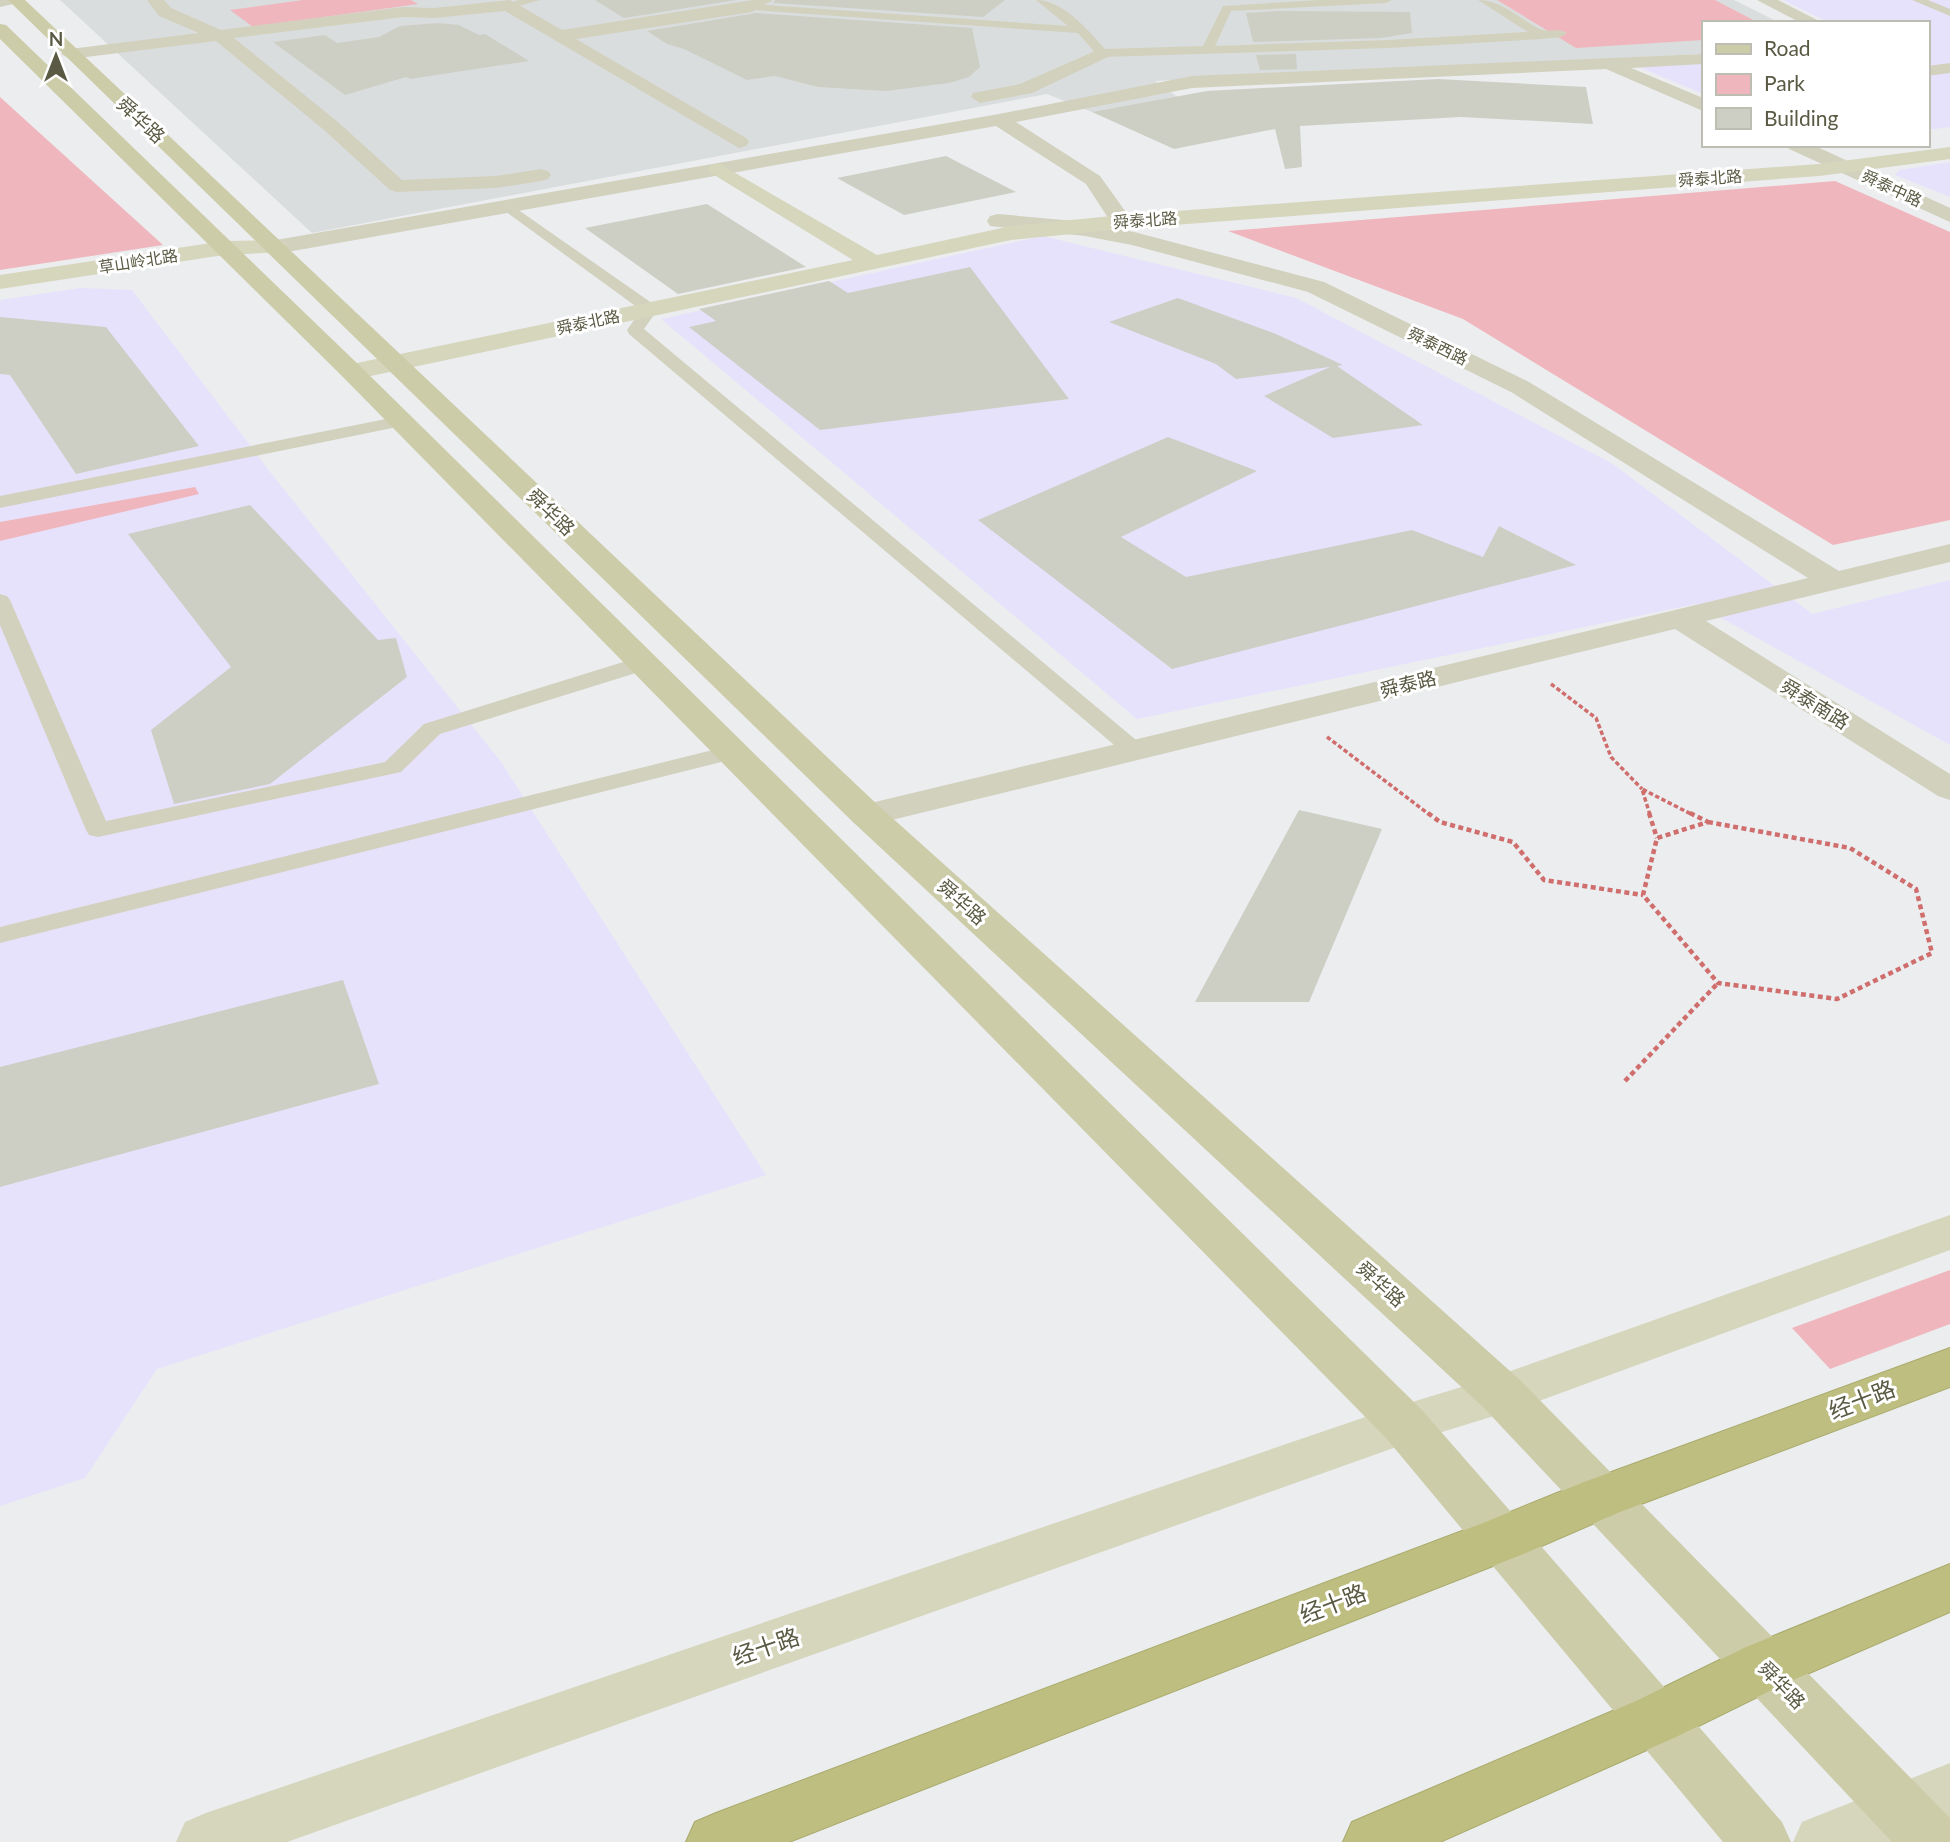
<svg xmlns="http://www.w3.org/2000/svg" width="1950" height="1842" viewBox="0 0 1950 1842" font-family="Lato,'Noto Sans SC',sans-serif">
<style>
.commercial{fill:#e7e2fc}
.education{fill:#dadddd}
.green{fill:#f0b6bd}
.building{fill:#cdcfc5}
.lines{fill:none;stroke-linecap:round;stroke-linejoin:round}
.highway-casing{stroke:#a9aa6b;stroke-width:2}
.path-far1{stroke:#d06d6d;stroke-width:3.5;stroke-dasharray:4.5 2.5;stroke-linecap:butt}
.path{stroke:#d06d6d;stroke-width:4.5;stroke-dasharray:5 3.5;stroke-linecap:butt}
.lane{fill:#d2d1be;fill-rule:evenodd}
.street{fill:#d2d1be;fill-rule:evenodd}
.secondary{fill:#d6d6bd;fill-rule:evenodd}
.primary{fill:#cdcca9;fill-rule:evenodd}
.highway{fill:#bebe80;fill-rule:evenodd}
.labels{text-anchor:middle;stroke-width:6;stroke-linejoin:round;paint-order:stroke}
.far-street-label{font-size:16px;fill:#5a5943;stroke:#fff}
.street-label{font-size:19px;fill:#5a5943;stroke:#fff}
.near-street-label{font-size:23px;fill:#5a5943;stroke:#fff}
</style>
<rect width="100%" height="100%" fill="#ebedef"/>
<path class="commercial" d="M1783,0H1950V127L1927,130V23H1830Z
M1703,62V94L1639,67Z
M1950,162V197L1895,175L1899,170Z
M1043,236L1296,298L1613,464L1812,614L1950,580V745L1696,604L1137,719L661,319Z
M80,288L132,290L271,473L501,762L766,1175L157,1369L85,1478L0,1506V300Z"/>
<path class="education" d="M60,0H1734L1780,23H1703V54L1155,81L1179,98L1092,112L1047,94L312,233Z"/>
<path class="green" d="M303,0H411L418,4L253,27L230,10Z
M1497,0H1715L1759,23H1703V40L1576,48Z
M0,97L163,245L0,270Z
M1835,181L1950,232V520L1833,545L1463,319L1228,231Z
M195,487L199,494L0,541V522Z
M1950,1270V1324L1830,1369L1792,1328Z"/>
<path class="building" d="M595,0H736L624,18Z
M775,0H1005L983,17L773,3Z
M1278,11L1410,12L1412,33L1381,38L1253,42L1246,13Z
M756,13L972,28L980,67L969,77L949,83L886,91L818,87L775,76L747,80L684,49L667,44L647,31Z
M438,23L459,25L479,35L485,34L529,61L410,79L406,77L345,95L273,42L325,35L337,43L379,37L400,26Z
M1296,54L1297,69L1260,70L1256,55Z
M1438,79L1586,87L1593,124L1461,117L1300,126L1302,167L1285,169L1275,129L1174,149L1092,112L1207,91Z
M946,156L1016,192L904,215L837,178Z
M707,204L806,267L678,294L585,228Z
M970,267L1069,399L820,430L689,327L716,321L699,309L829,281L848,293Z
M1178,298L1276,334L1343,365L1337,366L1423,425L1333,438L1264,396L1330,367L1236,379L1216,364L1109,322Z
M0,317L106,327L199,446L76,474L10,375L0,374Z
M1168,437L1257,471L1121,537L1186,577L1412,530L1483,557L1499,526L1576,565L1172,669L978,520Z
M250,505L378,640L396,638L407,677L270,784L174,804L151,730L231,667L128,534Z
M1299,810L1382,829L1309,1002H1195Z
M343,980L379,1084L0,1187V1067Z"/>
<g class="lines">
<defs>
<path id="highway" d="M1950,1348V1387L1620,1512L1521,1555L789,1842H686L695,1822L716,1813L1483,1523L1584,1482Z
M1950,1564V1612L1784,1684L1676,1737L1440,1842H1343L1352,1822L1636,1701L1744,1648Z"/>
</defs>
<use href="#highway" class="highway-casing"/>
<path class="path-far1" d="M1551,684L1596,718L1611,757L1642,789
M1327,737L1430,815
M1650,815L1642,789L1693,815"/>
<path class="path" d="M1428,813L1440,822L1513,842L1544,880L1643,895
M1649,813L1657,838
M1690,813L1708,822
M1708,822L1850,848L1916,889L1932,953L1837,999L1718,983L1643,895L1657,838Z
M1625,1081L1718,983"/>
<path class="lane" d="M519,0H540L508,9L502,6Z
M1036,0C1063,0 1088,30 1105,49L1203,46L1223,6L1319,0H1392L1386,3L1231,11L1215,46L1388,40L1528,32L1478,0C1502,0 1519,19 1540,29C1549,33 1559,27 1567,33L1561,37L1542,39L1388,48L1102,57L1098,56L1078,33L752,10L746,7L752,4L1068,26Z
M1912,0H1928L1950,9V16Z
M507,202L656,306L658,309L644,329L1142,745L1146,750L1142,755H1126L629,334L627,330L641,310L502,209L500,206Z
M401,416L407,417L410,421L407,425L0,508V496Z
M0,594L7,596L10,600L106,821L385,762L424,724L636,658H652L655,663L652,668L440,734L401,772L98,837L89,835L86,830L0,625Z
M733,745L741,747L745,752L741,757L0,943V927Z"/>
<path class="street" d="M0,0H20L18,3L0,7Z
M147,0H164L171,8L221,30L403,7L434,8L510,0L562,30L753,0H773L752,12L576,39L746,138L749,142L746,146L739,148L505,11L434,18L403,17L234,38L338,122L402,180L496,176L541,169L548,171L551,175L548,179L541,181L496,188L397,192L390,190L324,130L216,41L70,59L61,54L70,49L199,33L159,16Z
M1757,0H1778L1823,23H1801Z
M1102,48L1111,53L1108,57L1032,93L980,103L971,97L973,93L1020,84Z
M1703,54V64L1631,68L1703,98V111L1606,69L1192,88L1016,122L1100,176L1133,222L1130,227H1114L1086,184L996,126L276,254L268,252L265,247L268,242L276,240L999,114L1192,76Z
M1950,63V73L1927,76V66Z
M1786,145H1813L1950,208V222L1789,149Z
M998,214L1085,222L1134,232L1324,282L1529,382L1839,571L1950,544V562L1706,621L1950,774V800L1938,796L1675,629L867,826L854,823L849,815L854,807L1808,578L1511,392L1308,292L1132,245L1085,236L990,226L987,221L990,216Z"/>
<path class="secondary" d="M1950,147V159L1819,176L1122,229L1011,240L352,380L343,377L339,372L343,367L352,364L853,260L711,173L708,169L711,165L718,163L877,255L1011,226L1122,215L1819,164Z
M276,240L284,242L287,247L284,252L224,255L0,289V275L224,241Z
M1950,1215V1250L1520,1408L1416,1440L287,1842H176L185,1822L206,1813L1386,1410L1491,1378Z
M1950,1763V1819L1894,1842H1793L1802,1822Z"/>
<path class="primary" d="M8,0H25L880,807L1520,1380L1950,1818V1842H1892L1484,1408L854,823Z
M0,24L6,25L361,367L1422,1410L1782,1822L1791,1842H1723L1386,1438L343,377L0,39Z"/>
<use href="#highway" class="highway"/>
</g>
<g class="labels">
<g class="far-street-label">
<text transform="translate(1710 178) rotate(-4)" y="6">舜泰北路</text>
<text transform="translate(1892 188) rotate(25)" y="6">舜泰中路</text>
<text transform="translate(1145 220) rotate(-4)" y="6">舜泰北路</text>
<text transform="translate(138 261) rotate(-9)" y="6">草山岭北路</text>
<text transform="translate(588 322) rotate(-12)" y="6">舜泰北路</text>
<text transform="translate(1438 346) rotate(26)" y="6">舜泰西路</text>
</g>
<g class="street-label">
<text transform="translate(141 120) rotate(43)" y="7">舜华路</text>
<text transform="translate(551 512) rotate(44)" y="7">舜华路</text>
<text transform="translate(1408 684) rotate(-14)" y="7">舜泰路</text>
<text transform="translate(1815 704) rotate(32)" y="7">舜泰南路</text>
<text transform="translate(962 902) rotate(42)" y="7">舜华路</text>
<text transform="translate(1381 1284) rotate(42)" y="7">舜华路</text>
<text transform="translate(1782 1685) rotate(46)" y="7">舜华路</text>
</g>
<g class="near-street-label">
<text transform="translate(1862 1400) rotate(-21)" y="8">经十路</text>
<text transform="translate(1333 1604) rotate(-21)" y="8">经十路</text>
<text transform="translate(766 1647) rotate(-19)" y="8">经十路</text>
</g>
</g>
<rect x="1702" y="21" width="228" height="126" fill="#ffffff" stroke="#bdbdb4" stroke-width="2"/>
<rect x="1716" y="44" width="35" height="10" fill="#cdcca9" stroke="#bdbdb4" stroke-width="2"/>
<text x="1764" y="56" font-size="21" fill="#5a5943">Road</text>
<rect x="1716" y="74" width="35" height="21" fill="#f0b6bd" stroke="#bdbdb4" stroke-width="2"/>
<text x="1764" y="91" font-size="21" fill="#5a5943">Park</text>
<rect x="1716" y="108" width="35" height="21" fill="#cdcfc5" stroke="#bdbdb4" stroke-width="2"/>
<text x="1764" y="126" font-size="21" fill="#5a5943">Building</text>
<g transform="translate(56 56)" stroke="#ffffff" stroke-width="5" paint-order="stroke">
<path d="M0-5L12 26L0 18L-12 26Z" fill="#5a5943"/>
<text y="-10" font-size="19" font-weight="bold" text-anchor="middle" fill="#5a5943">N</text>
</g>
</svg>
